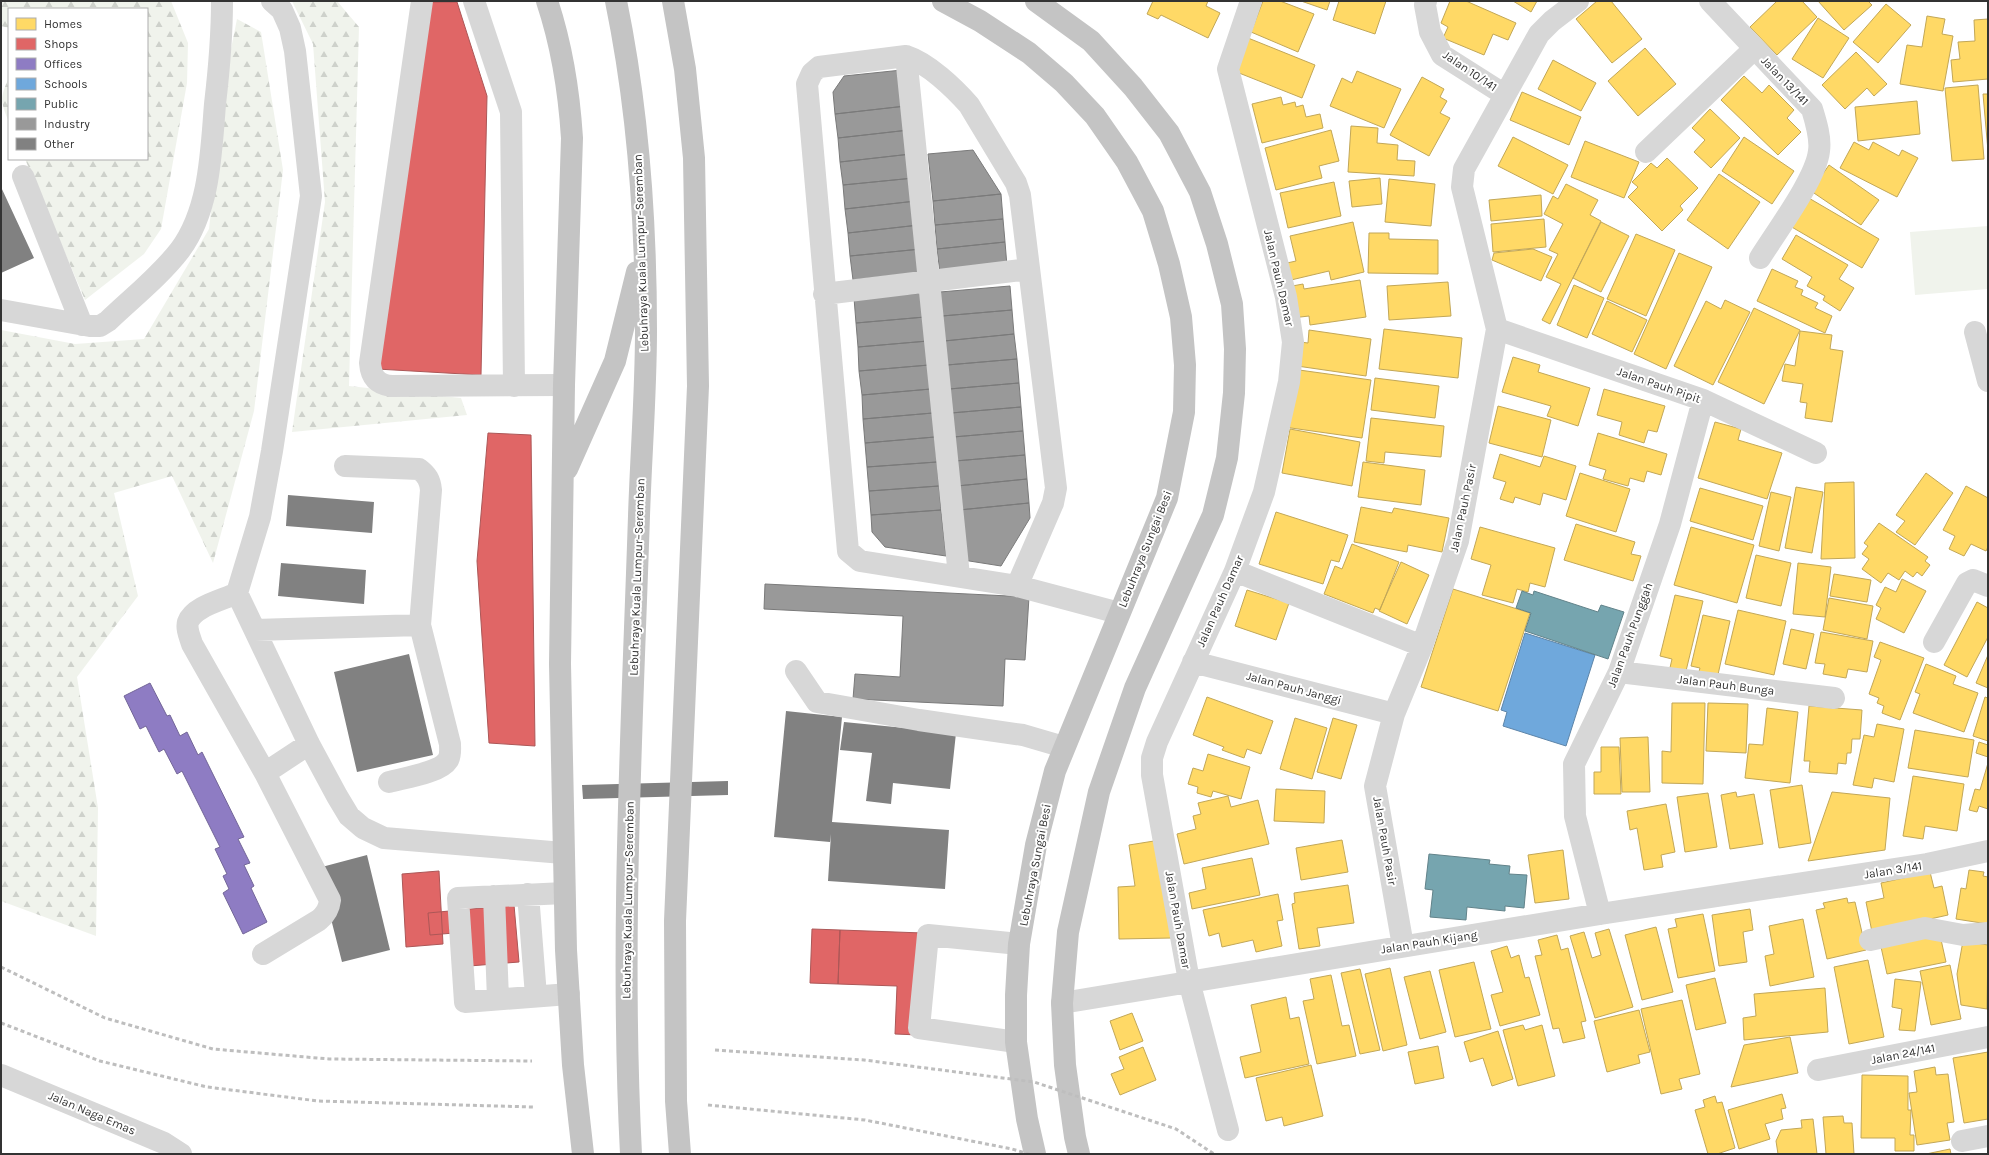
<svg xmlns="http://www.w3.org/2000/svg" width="1989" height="1155" viewBox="0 0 1989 1155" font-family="Karla,sans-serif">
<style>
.forest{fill:url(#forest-firs)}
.park{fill:#f0f3ec}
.homes{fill:#ffd966;stroke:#c2a757}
.shops{fill:#e06666;stroke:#ac5757}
.offices{fill:#8e7cc3;stroke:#736698}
.schools{fill:#6fa8dc;stroke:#5d85a9}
.public{fill:#76a5af;stroke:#62838a}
.industry{fill:#999;stroke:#7a7a7a}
.building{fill:#818181}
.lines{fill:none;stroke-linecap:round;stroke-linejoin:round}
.minor{stroke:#d7d7d7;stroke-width:22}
.highway{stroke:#c4c4c4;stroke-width:22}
.rail{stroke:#bebebe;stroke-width:3;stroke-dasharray:4 3;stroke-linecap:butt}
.labels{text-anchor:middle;stroke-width:4;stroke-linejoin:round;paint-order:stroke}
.street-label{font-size:12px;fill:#333;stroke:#fff}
</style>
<defs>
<pattern id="forest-firs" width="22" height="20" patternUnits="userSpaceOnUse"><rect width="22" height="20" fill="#f0f3ec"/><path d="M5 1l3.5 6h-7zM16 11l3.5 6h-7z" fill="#ced1cb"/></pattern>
</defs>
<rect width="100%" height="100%" fill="#fff"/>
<path class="forest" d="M1,1H171L188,43L187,83L161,229L144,254L85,300L25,159H147V9H9V28L1,26Z
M292,1H337L359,27L349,386L461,398L467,415L292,432L325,202L313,44Z
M237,19L261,32L283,170L254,411L213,563L172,476L114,493L138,596L77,677L98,808L96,936L1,901V330L75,344L144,339L209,229L227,69Z
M9,77V122C0,101 0,98 9,77Z"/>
<path class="park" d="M1988,226V289L1915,295L1910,232Z"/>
<path class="homes" d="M1153,1H1208L1206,6L1220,13L1208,38L1161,15L1158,19L1147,14Z
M1263,1H1280L1314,14L1298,52L1251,32Z
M1301,1H1330L1327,10Z
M1339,1H1386L1375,34L1333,20Z
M1450,1H1466L1516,23L1508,40L1493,34L1484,55L1443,38L1448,27L1441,23Z
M1513,1H1537L1531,12Z
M1597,1H1611L1642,39L1612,63L1576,19Z
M1777,1H1802L1817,17L1777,55L1750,27Z
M1818,1H1868L1872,5L1844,30Z
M1886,4L1911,25L1878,63L1853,42Z
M1927,16L1945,19L1942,34L1953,36L1943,91L1900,84L1907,45L1922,47Z
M1818,18L1849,38L1823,78L1792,59Z
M1988,19V79L1953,82L1951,60L1960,59L1958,42L1975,41L1974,20Z
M1248,38L1315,65L1302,98L1234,71Z
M1645,48L1676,84L1638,116L1608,81Z
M1856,52L1887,84L1874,96L1867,88L1845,109L1822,85Z
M1553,60L1596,83L1581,111L1538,89Z
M1357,71L1401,89L1384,128L1330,106L1342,78L1352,83Z
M1744,76L1762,93L1769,85L1794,110L1787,118L1801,132L1778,155L1721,100Z
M1422,77L1444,89L1440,97L1447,101L1440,113L1450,118L1429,156L1390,135Z
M1978,85L1984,159L1952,161L1945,88Z
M1522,92L1581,117L1569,145L1510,120Z
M1983,94H1988V151Z
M1281,97L1283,105L1295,102L1296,107L1303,105L1306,117L1320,114L1323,128L1262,143L1252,104Z
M1917,101L1920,134L1858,141L1855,107Z
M1710,109L1740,138L1711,168L1694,152L1705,140L1692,128Z
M1351,126L1378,128L1377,143L1398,145L1397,160L1415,161L1414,176L1348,172Z
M1331,130L1339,161L1319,166L1322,178L1276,190L1265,148Z
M1513,137L1568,165L1553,194L1498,166Z
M1744,137L1794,171L1772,204L1722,171Z
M1585,141L1639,162L1624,198L1571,177Z
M1854,142L1869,150L1873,142L1899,156L1902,150L1918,158L1897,197L1840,168Z
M1667,158L1698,188L1680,206L1683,210L1662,231L1628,197L1638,187L1632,182L1651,163L1657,168Z
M1829,165L1879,200L1861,225L1811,191Z
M1719,174L1760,202L1728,249L1687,220Z
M1380,178L1382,204L1352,207L1349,181Z
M1389,179L1435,184L1431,226L1385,222Z
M1334,182L1341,216L1288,228L1280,193Z
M1566,184L1598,200L1590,215L1601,221L1550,324L1542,320L1561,284L1546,277L1558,254L1549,250L1563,224L1544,214L1553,196L1558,199Z
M1541,195L1542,216L1491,221L1489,200Z
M1807,197L1879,239L1862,268L1790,226Z
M1544,219L1546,247L1493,252L1491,224Z
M1353,222L1364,272L1331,280L1329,271L1291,280L1287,263L1296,261L1290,236Z
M1601,222L1629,236L1601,292L1573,278Z
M1369,233H1389V239L1438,240V274L1368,273Z
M1636,234L1675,250L1646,316L1607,299Z
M1796,235L1848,265L1839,279L1854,288L1840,311L1823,300L1825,296L1807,286L1812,277L1782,259Z
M1533,249L1552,257L1541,281L1492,260L1494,253Z
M1679,253L1712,267L1666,369L1634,354Z
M1772,269L1798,281L1795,287L1803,290L1801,295L1818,303L1815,308L1832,316L1825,333L1757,301Z
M1360,280L1366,317L1310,325L1309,316L1292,318L1287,287L1303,284L1304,289Z
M1448,282L1451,316L1389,320L1387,286Z
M1574,285L1604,298L1587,338L1557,325Z
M1725,300L1750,312L1713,385L1674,366L1706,301L1721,309Z
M1607,301L1647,320L1632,352L1592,334Z
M1754,308L1800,330L1764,404L1718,382Z
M1384,329L1462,338L1458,378L1379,369Z
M1309,330L1371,339L1366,376L1297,366L1300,342L1308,343Z
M1800,331L1832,335L1830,349L1843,351L1832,422L1805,418L1807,403L1800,402L1803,384L1782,381L1785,364L1795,366Z
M1513,357L1540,365L1538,372L1590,388L1578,426L1547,416L1551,406L1502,392Z
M1292,369L1371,380L1362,438L1284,427Z
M1375,378L1439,386L1435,418L1371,410Z
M1604,389L1665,406L1657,432L1648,430L1644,443L1619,435L1622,422L1597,415Z
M1498,406L1551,420L1542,457L1489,443Z
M1371,418L1444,426L1441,457L1385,452L1384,463L1366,461Z
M1715,422L1741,429L1738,440L1782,453L1767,499L1698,478Z
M1290,429L1360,442L1352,486L1282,473Z
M1598,433L1667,454L1661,475L1647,471L1644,482L1630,478L1628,486L1603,479L1606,470L1589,465Z
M1500,454L1540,467L1544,456L1576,466L1566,500L1543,493L1540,505L1515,497L1513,503L1500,499L1506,482L1493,478Z
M1363,462L1425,470L1421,505L1358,497Z
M1580,473L1630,489L1616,532L1566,516Z
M1926,473L1953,493L1915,545L1896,532L1905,521L1896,515Z
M1854,482L1855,558L1821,559L1825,483Z
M1966,486L1988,498V547L1986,551L1971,544L1964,556L1949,549L1955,536L1943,530Z
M1796,487L1823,492L1812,553L1785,548Z
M1700,488L1763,506L1753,540L1690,521Z
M1771,492L1791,497L1779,551L1759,546Z
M1361,507L1392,513L1394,508L1449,518L1442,552L1408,545L1407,552L1354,542Z
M1276,512L1348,535L1339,562L1331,560L1323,584L1259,564Z
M1879,523L1928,557L1925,561L1930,565L1922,576L1917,572L1913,577L1905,571L1899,580L1888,573L1881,583L1862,569L1869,559L1862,554L1868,546L1864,543Z
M1576,524L1635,542L1631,554L1641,556L1633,581L1564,560Z
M1480,527L1555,548L1545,587L1530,583L1528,592L1517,589L1513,603L1482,595L1491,565L1471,559Z
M1691,527L1754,545L1737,603L1674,585Z
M1352,544L1399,562L1380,610L1375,608L1373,613L1324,594L1335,566L1342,569Z
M1756,555L1791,563L1781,606L1746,598Z
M1401,562L1429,575L1407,624L1379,611Z
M1798,563L1831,567L1825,617L1793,614Z
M1834,574L1871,580L1867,602L1830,596Z
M1902,579L1926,591L1904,633L1876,619L1881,608L1876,605L1885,587L1896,592Z
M1453,589L1530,613L1498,711L1421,687Z
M1247,590L1289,603L1276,640L1235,626Z
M1675,595L1703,601L1685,675L1669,672L1672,659L1660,656Z
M1829,598L1873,606L1867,639L1823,630Z
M1977,602L1988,608V637L1967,677L1944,665Z
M1738,610L1786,621L1774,675L1725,664Z
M1703,615L1730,621L1717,679L1698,675L1700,668L1691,666Z
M1791,629L1814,634L1806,669L1783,664Z
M1821,632L1873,641L1867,672L1848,669L1846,678L1823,674L1825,664L1815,663Z
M1880,642L1924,658L1900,720L1882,713L1884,706L1877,703L1879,698L1869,694L1881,660L1874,657Z
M1988,655V688L1976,683Z
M1926,664L1956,676L1953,684L1978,693L1964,732L1913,713L1920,694L1915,692Z
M1207,697L1273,721L1261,754L1247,749L1244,758L1222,750L1224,747L1193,735Z
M1985,697L1988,698V741L1973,736Z
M1672,703H1705L1703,784L1662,783V751L1671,752Z
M1708,703L1748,704L1746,753L1706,751Z
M1809,706L1862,710L1860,739H1852L1851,753H1847L1846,764L1838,763L1837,774L1809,772L1810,761H1804Z
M1767,708L1798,712L1790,783L1745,778L1749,744L1763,745Z
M1295,718L1327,728L1312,779L1280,769Z
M1333,718L1357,725L1341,779L1317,772Z
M1877,724L1904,729L1894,782L1874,778L1872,788L1853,785L1864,735L1874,737Z
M1915,730L1974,740L1968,777L1908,768Z
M1648,737L1650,792H1622L1620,738Z
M1979,742L1988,745V757L1976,753Z
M1601,747H1619L1621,794H1594V772H1601Z
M1208,754L1250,767L1241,799L1213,791L1211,797L1197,793L1198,787L1188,784L1193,768L1203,771Z
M1988,763V809L1979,806L1977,812L1969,810L1975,789L1980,790Z
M1913,776L1964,784L1957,831L1925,826L1923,839L1903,836Z
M1802,785L1811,843L1779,848L1770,790Z
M1276,789L1325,791L1324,823L1274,821Z
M1736,792L1737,797L1754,794L1763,844L1730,849L1721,795Z
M1832,792L1890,798L1885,850L1808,861Z
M1708,793L1717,847L1685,852L1677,797Z
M1228,796L1231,807L1258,800L1269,844L1184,864L1177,834L1196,829L1193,816L1201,814L1198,803Z
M1666,804L1675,852L1661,855L1663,867L1644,870L1637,828L1630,830L1627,811Z
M1342,840L1348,872L1301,880L1296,848Z
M1154,841L1172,938L1119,939L1118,887L1135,886L1129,845Z
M1563,850L1569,899L1535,903L1528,855Z
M1252,858L1260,895L1192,909L1189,893L1206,889L1202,868Z
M1969,870L1984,872L1983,876L1988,877V924L1956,919L1961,888L1966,889Z
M1930,872L1934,888L1942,886L1948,915L1872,932L1866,902L1884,898L1881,883Z
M1348,885L1354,923L1317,928L1320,946L1299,949L1292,904L1295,903L1294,893Z
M1278,894L1283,920L1277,921L1282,946L1256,952L1253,940L1222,947L1219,933L1209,936L1203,910Z
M1847,898L1848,903L1855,902L1866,950L1827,959L1816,910L1825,908L1823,903Z
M1750,909L1753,930L1743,932L1747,962L1719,966L1712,915Z
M1703,914L1715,971L1678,978L1668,929L1677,927L1675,919Z
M1803,919L1814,977L1770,986L1765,956L1774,954L1769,926Z
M1656,927L1673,992L1642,1000L1625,935Z
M1609,929L1633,1007L1595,1018L1570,936L1584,932L1592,958L1601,955L1595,933Z
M1557,935L1561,950L1568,948L1586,1021L1581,1022L1585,1038L1563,1043L1559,1028L1553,1029L1535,956L1542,955L1538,940Z
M1940,935L1946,962L1887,974L1881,947Z
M1963,941L1988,945L1987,1009L1961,1005L1957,974Z
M1507,946L1511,958L1519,955L1525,978L1529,977L1540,1015L1500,1026L1491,995L1503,992L1491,951Z
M1868,960L1884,1037L1849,1044L1834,967Z
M1474,962L1491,1029L1455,1037L1439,970Z
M1950,965L1961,1019L1931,1025L1920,971Z
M1390,968L1407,1045L1383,1051L1365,974Z
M1360,969L1380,1050L1360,1054L1341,973Z
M1430,971L1446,1032L1420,1039L1404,977Z
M1331,975L1342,1026L1349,1025L1356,1056L1317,1064L1303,1001L1314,999L1310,979Z
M1715,978L1726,1023L1696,1030L1686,985Z
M1895,979L1921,982L1915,1031L1899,1030L1902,1009L1892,1007Z
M1825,988L1828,1032L1744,1040L1743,1018L1756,1016L1754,994Z
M1286,997L1290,1019L1299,1017L1309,1064L1245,1078L1240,1057L1261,1052L1251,1005Z
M1682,1000L1700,1074L1679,1079L1682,1089L1661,1094L1641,1009Z
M1639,1010L1650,1052L1638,1055L1640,1063L1607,1072L1594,1021Z
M1132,1013L1143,1041L1120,1050L1110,1021Z
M1523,1025L1525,1030L1542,1025L1555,1076L1518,1086L1503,1030Z
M1498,1031L1513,1079L1492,1086L1483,1058L1470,1062L1464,1042Z
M1790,1037L1798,1073L1731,1087L1744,1045Z
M1438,1046L1444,1078L1415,1084L1408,1052Z
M1143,1047L1156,1080L1120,1095L1111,1074L1124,1069L1119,1057Z
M1988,1052V1119L1964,1123L1953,1058Z
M1311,1065L1323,1116L1284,1126L1282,1117L1266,1121L1256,1078Z
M1935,1067L1936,1075L1948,1074L1954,1122L1947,1123L1950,1140L1917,1145L1909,1093L1917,1092L1914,1071Z
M1862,1075L1908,1076V1110H1911L1910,1135H1914V1151H1895V1138H1861Z
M1782,1094L1786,1108L1781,1109L1783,1119L1765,1124L1770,1139L1739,1149L1728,1110Z
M1715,1096L1717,1103L1722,1102L1735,1148L1717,1154H1708L1695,1110L1705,1107L1703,1100Z
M1843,1116L1844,1123H1852L1854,1154H1826L1823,1117Z
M1813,1119L1817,1154H1778L1776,1141L1781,1130L1802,1128L1801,1120Z
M1950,1149L1951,1154H1926Z"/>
<path class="shops" d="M422,2H457L487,96L481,375L377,369Z
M488,433L531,435L535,746L489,743L477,561Z
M439,871L443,944L406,947L402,874Z
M514,905L519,962L457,967L454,933L430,935L428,913Z
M812,929L840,930L838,984L810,983Z
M840,930L923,933L919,1035L895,1034L897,986L838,984Z"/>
<path class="offices" d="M150,683L167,716L170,715L180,736L187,732L198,755L202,752L244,837L238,839L250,863L244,865L254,886L251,888L267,922L243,934L223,893L229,889L223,876L227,874L215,849L220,847L182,771L177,774L164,749L159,752L146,726L140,729L124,696Z"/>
<path class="schools" d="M1525,633L1595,655L1566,746L1503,726L1507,712L1501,710Z"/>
<path class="public" d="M1522,591L1533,595L1534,591L1598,612L1601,605L1624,612L1608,659L1525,631L1531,613L1516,608Z
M1429,854L1490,860L1489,864L1510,866L1509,874L1527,875L1524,908L1505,906V911L1467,907L1466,920L1430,917L1433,890L1425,889Z"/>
<path class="industry" d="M902,70L906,106L835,114L833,92L844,76Z
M906,106L909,130L838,138L835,114Z
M909,130L911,154L840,162L838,138Z
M973,150L1001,194L933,201L928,154Z
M911,154L914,178L843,185L840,162Z
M914,178L916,201L845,209L843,185Z
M1001,194L1003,219L935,225L933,201Z
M916,201L919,225L848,233L845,209Z
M1003,219L1005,242L937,249L935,225Z
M919,225L921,249L850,256L848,233Z
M1005,242L1007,266L940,273L937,249Z
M921,249L924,272L853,280L850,256Z
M1010,286L1012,310L942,316L940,292Z
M924,293L925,317L856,323L854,298Z
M1012,310L1014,334L944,341L942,316Z
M925,317L928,341L858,347L856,323Z
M1014,334L1017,359L947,365L944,341Z
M928,341L929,365L859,371L858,347Z
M1017,359L1019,383L949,389L947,365Z
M929,365L931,389L862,395L859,371Z
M1019,383L1021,407L951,413L949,389Z
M931,389L933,413L863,419L862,395Z
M1021,407L1023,431L953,437L951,413Z
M933,413L935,437L865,443L863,419Z
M1023,431L1025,455L955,461L953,437Z
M935,437L937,462L867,467L865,443Z
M1025,455L1027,479L957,486L955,461Z
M937,462L939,486L869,491L867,467Z
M1027,479L1029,503L959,510L957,486Z
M939,486L941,510L871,515L869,491Z
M1029,503L1030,518L1001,566L963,560L959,510Z
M941,510L946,556L885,547L872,532L871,515Z
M765,584L1029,597L1025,660L1005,659L1003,706L853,699L855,674L900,677L903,616L764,609Z"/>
<path class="building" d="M1,187L34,258L1,273Z
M288,495L374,502L372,533L286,526Z
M281,563L366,570L364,604L278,596Z
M409,654L433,755L357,772L334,672Z
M786,711L842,717L832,822L949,830L945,889L828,881L831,834L830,842L774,837Z
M844,722L956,733L950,789L893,783L891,804L866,801L872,753L840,750Z
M728,781V795L583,799L582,785Z
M367,855L390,950L342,962L318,868Z"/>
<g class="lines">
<path class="minor" d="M272,1L282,10L290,28L295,51L311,196L272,451L260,517L237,593L309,744L337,796L349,816L363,828L384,838L563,853
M422,1L370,363C371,377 377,384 391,386L564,385
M474,1L511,112L514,386
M1426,1L1425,5L1430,32L1442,55L1505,95
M1710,1L1812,109C1816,122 1821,138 1819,151C1816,179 1776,232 1760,258
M906,56L959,576
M1646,152L1754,49
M23,176L82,325
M824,294L1029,269
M1,310L90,326H100L108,321C132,298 160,276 180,250C210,209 211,153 215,104C219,70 222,36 222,1
M1497,329L1703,400L1816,453
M1975,332L1988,381
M345,466L419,469C427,475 430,480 431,490L420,625L450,744C450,749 451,755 448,760C440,773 403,778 389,782
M1235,571L1422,646
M1017,586L1053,503L1056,488L1020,195L1016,183L969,105C954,88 928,63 906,56L819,67L812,73L807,84L848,551L860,561L1017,586L1119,613
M237,593C223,600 194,606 188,622C186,629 190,637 192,644L265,773L330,900C329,909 326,914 319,920L263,954
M255,630L420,625
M1934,642L1967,583L1973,580L1988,586
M1193,662L1394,714
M796,671L817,702L919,720L1023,735L1064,747
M1619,672L1834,698
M265,773L309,744
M564,893L458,898L465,1002L569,994
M528,894L536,996
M494,896L498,999
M1600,914L1575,816L1574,764L1619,672L1670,524L1703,400
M1870,940L1925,928L1963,935L1988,933
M1403,946L1375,786L1394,714L1422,646L1458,541L1497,329L1462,187L1464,169L1539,34L1552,21L1578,1
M1062,1003L1600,914L1927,864L1988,851
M1016,1042L919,1028L928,935L1019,944
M1818,1070L1988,1037
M1,1075L164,1143L181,1154
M1228,1130L1189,981L1152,775V758L1157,742L1235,571L1264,492L1289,382L1293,342L1286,297L1228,69L1251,1
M1962,1141L1988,1136"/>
<path class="highway" d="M547,1C562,46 569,91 572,138L564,385L560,664L566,950L573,1065L583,1154
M616,1C638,108 646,220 646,330C646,392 641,454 639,516C632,728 620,941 631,1154
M673,1L685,69L694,158L698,386L675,921L676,1101L680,1154
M943,1L980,21L1029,53L1064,83L1095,116L1127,162L1153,211L1169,264L1181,317L1185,365L1184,412L1167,498L1055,771L1036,845L1019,944L1016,995V1042L1027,1119L1035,1154
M1036,1L1091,41L1133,87L1169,133L1200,192L1217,244L1232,304L1235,349L1234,393L1227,458L1213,515L1135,688L1099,792L1068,932L1062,1003L1065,1065L1075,1137L1079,1154
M567,469L615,361L637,272"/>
<path class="rail" d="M1,967L105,1018L213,1049L329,1059L532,1061
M1,1023L100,1061L207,1087L318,1101L533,1107
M715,1050L864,1060L1034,1082L1176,1129L1214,1154
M708,1105L865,1120L1012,1149L1029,1154"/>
</g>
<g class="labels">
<g class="street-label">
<text transform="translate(1470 71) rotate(34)" y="4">Jalan 10/141</text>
<text transform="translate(1785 81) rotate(46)" y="4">Jalan 13/141</text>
<text transform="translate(641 253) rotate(-92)" y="4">Lebuhraya Kuala Lumpur–Seremban</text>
<text transform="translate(1279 278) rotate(77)" y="4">Jalan Pauh Damar</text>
<text transform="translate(1659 385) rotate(19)" y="4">Jalan Pauh Pipit</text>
<text transform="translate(1463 508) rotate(-78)" y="4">Jalan Pauh Pasir</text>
<text transform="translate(1145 549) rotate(-68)" y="4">Lebuhraya Sungai Besi</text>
<text transform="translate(637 577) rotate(-88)" y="4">Lebuhraya Kuala Lumpur–Seremban</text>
<text transform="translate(1220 601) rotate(-66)" y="4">Jalan Pauh Damar</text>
<text transform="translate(1630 635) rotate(-70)" y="4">Jalan Pauh Punggah</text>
<text transform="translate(1726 685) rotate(7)" y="4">Jalan Pauh Bunga</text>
<text transform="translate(1294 688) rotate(15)" y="4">Jalan Pauh Janggi</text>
<text transform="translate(1385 841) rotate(80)" y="4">Jalan Pauh Pasir</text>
<text transform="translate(1035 865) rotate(-79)" y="4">Lebuhraya Sungai Besi</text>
<text transform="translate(1893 870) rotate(-9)" y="4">Jalan 3/141</text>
<text transform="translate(628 900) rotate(-89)" y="4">Lebuhraya Kuala Lumpur–Seremban</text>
<text transform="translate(1178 920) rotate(80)" y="4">Jalan Pauh Damar</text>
<text transform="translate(1429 942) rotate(-9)" y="4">Jalan Pauh Kijang</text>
<text transform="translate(1903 1054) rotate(-11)" y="4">Jalan 24/141</text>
<text transform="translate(92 1113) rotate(23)" y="4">Jalan Naga Emas</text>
</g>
</g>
<rect width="1989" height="1155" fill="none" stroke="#333333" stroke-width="4"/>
<rect x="8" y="8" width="140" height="152" fill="#ffffff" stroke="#adadad"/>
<rect x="16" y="18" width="20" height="12" fill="#ffd966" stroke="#adadad"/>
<text x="44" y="28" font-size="12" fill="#333333">Homes</text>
<rect x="16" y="38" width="20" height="12" fill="#e06666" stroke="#adadad"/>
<text x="44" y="48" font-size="12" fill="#333333">Shops</text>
<rect x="16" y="58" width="20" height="12" fill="#8e7cc3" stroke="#adadad"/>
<text x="44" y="68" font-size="12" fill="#333333">Offices</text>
<rect x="16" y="78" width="20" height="12" fill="#6fa8dc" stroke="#adadad"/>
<text x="44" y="88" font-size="12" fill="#333333">Schools</text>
<rect x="16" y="98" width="20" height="12" fill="#76a5af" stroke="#adadad"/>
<text x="44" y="108" font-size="12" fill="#333333">Public</text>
<rect x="16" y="118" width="20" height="12" fill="#999999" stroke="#adadad"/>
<text x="44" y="128" font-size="12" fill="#333333">Industry</text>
<rect x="16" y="138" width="20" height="12" fill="#818181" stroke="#adadad"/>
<text x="44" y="148" font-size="12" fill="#333333">Other</text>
</svg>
